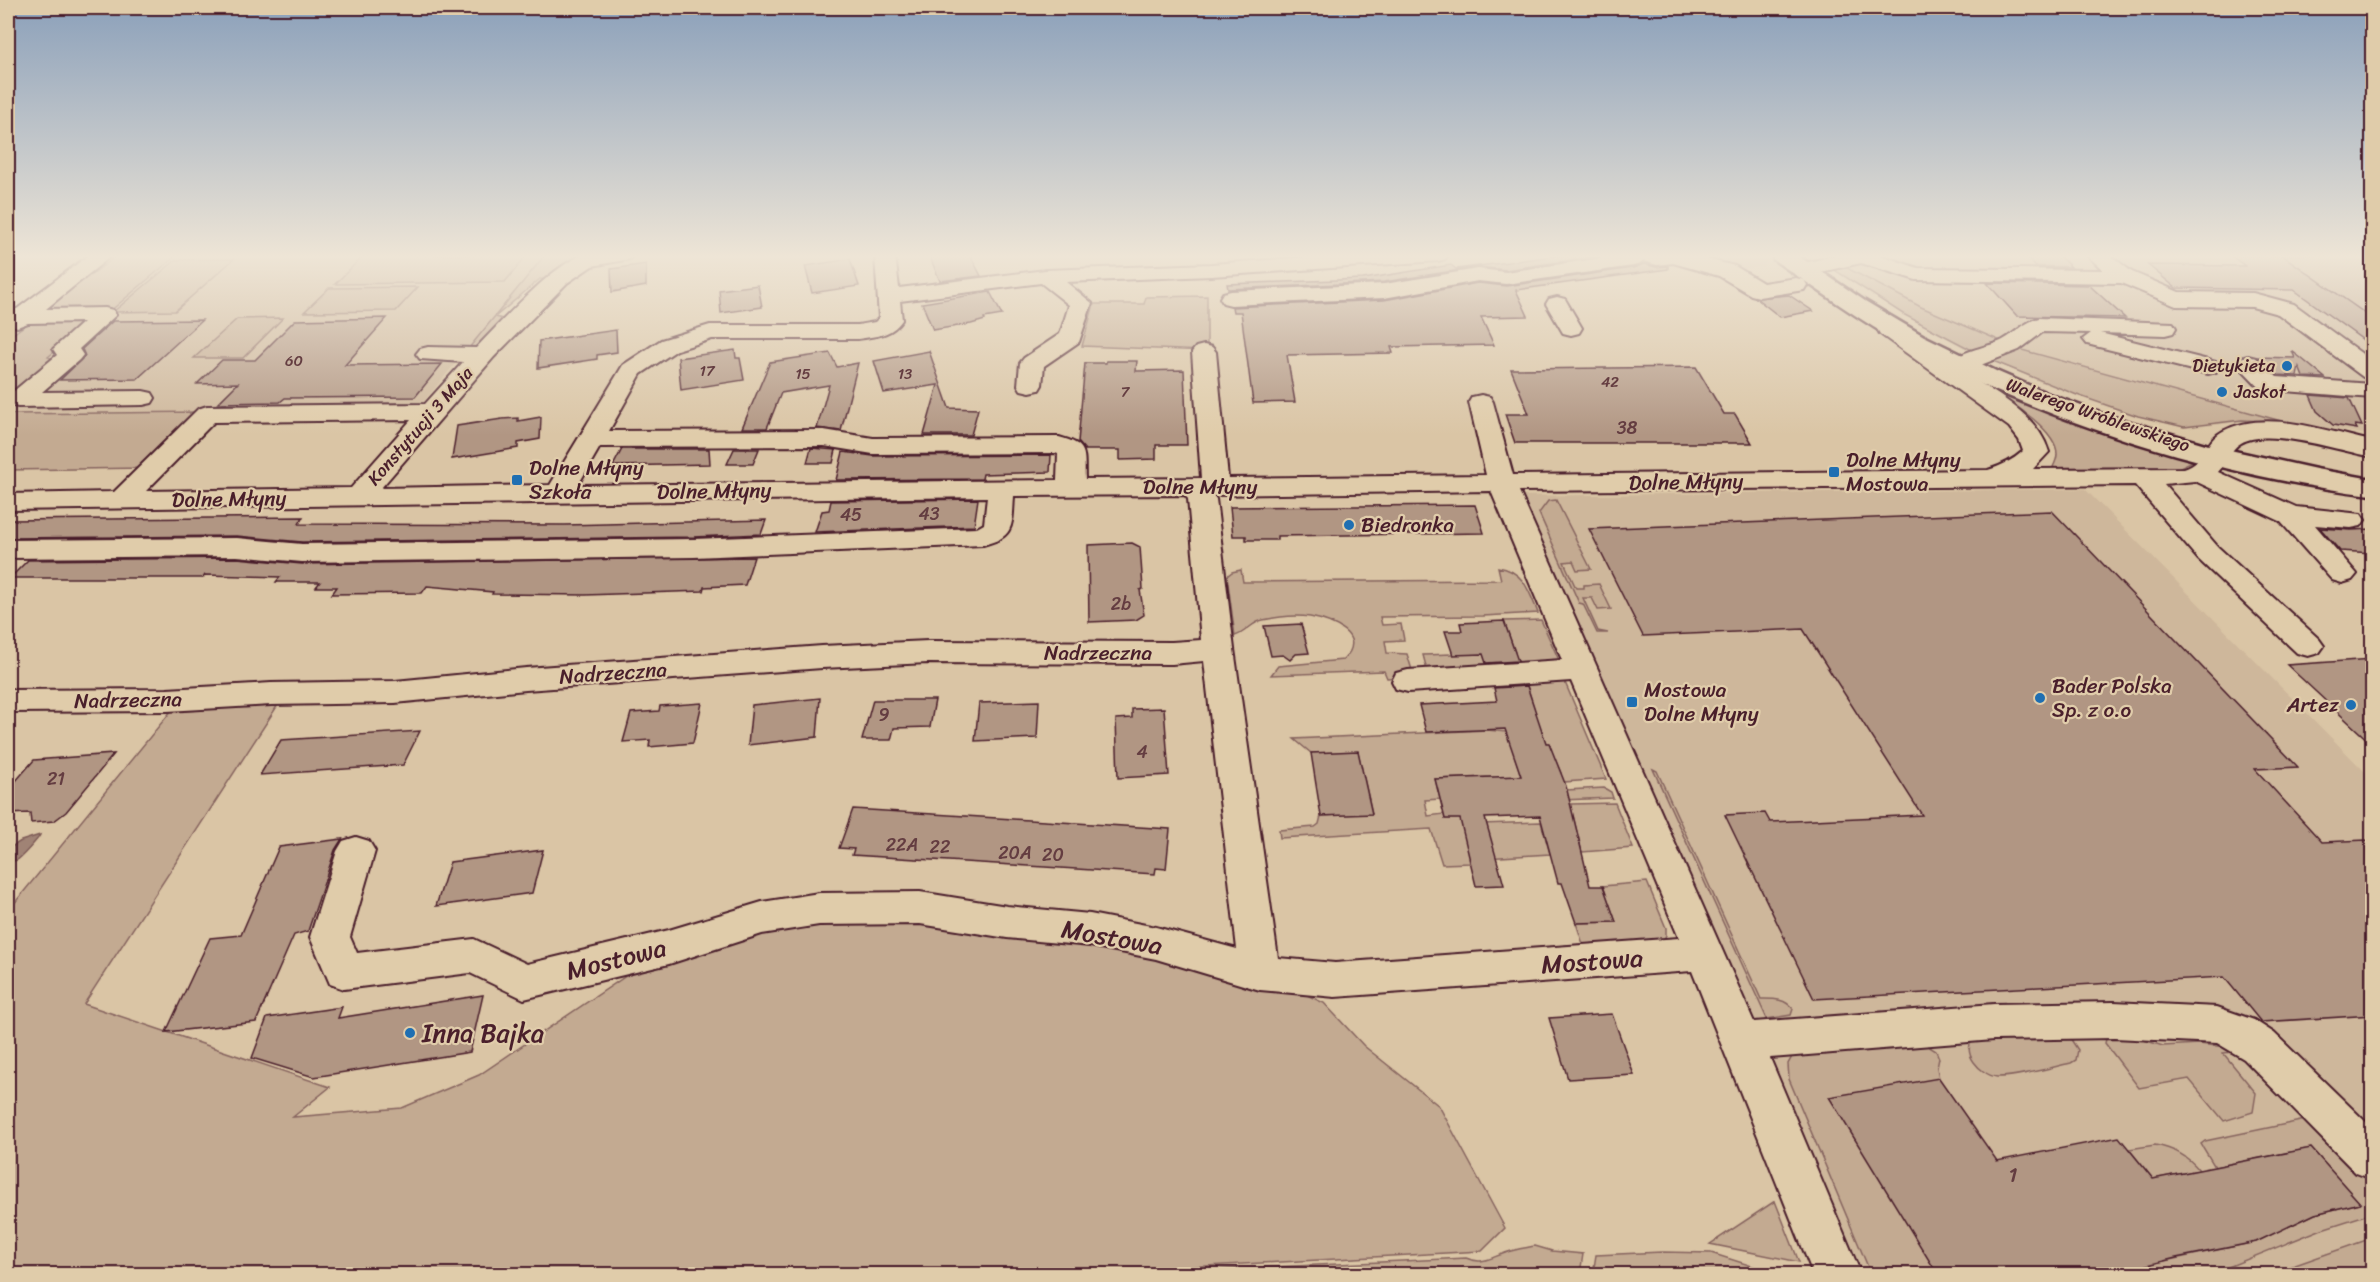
<svg xmlns="http://www.w3.org/2000/svg" width="2380" height="1282" viewBox="0 0 2380 1282" font-family="Sriracha,sans-serif">
<style>
.built{fill:#ceb79b}
.green{fill:#c3aa91;stroke:#86645e;stroke-width:1.5}
.water{fill:#a08375;stroke:#7e5b57;stroke-width:1.5}
.building{fill:#b19683;stroke:#4a1f2b;stroke-width:1.5}
.lines{fill:none;stroke-linecap:round;stroke-linejoin:round}
.minor-casing{stroke:#4a1f2b;stroke-width:4}
.major-casing{stroke:#4a1f2b;stroke-width:5}
.minor{fill:#e0ccaa;fill-rule:evenodd}
.major{fill:#e0ccaa;fill-rule:evenodd}
.poi-dot{fill:#1f6fb2;stroke:#e0ccaa;stroke-width:2}
.labels{text-anchor:middle;stroke-width:4.5;stroke-linejoin:round;paint-order:stroke}
.far-number-label{font-size:15px;fill:#643d41}
.far-poi-label{font-size:18px;fill:#4a1f2b;stroke:#e0ccaa;text-anchor:end}
.far-street-label{font-size:18px;fill:#4a1f2b;stroke:#e0ccaa}
.number-label{font-size:18px;fill:#643d41}
.poi-label{font-size:21px;fill:#4a1f2b;stroke:#e0ccaa;text-anchor:start}
.street-label{font-size:21px;fill:#4a1f2b;stroke:#e0ccaa}
.near-number-label{font-size:21px;fill:#643d41}
.near-street-label{font-size:26px;fill:#4a1f2b;stroke:#e0ccaa}
.near-poi-label{font-size:26px;fill:#4a1f2b;stroke:#e0ccaa;text-anchor:start}
</style>
<rect width="100%" height="100%" fill="#dac5a5"/>
<filter id="ink" filterUnits="userSpaceOnUse"><feTurbulence type="fractalNoise" baseFrequency=".0167" numOctaves="2"/><feDisplacementMap in="SourceGraphic" scale="12" xChannelSelector="R" yChannelSelector="G"/><feConvolveMatrix kernelMatrix="1 2 1 2 8 2 1 2 1" color-interpolation-filters="sRGB"/></filter>
<g filter="url(#ink)">
<path class="built" d="M130,255H545L415,412L8,417V350Z
M1682,255H1763L1768,259L1764,266L1732,271Z
M1813,255H2292L2372,312V435L2298,424L2249,421L2187,428L2130,414L2040,382L1964,348L1896,310Z
M2085,489L2372,779V1274H1837L1508,496Z"/>
<path class="green" d="M118,255H177L109,312H41Z
M364,255H527L505,282L335,284Z
M545,255H597L559,280L540,279L495,317L514,322L498,337L464,354Z
M2282,255H2372V319Z
M234,259L175,311L113,312L176,260Z
M1845,267L1921,307L2022,350L2285,422L2242,420L2184,427L2138,416L2077,395L1993,361L1903,314L1833,269Z
M418,287L396,311L304,312L329,288Z
M1207,296V351L1082,346L1094,304H1144L1146,297Z
M283,318L243,358H194L237,319Z
M92,321L48,357L57,360L8,401V338L29,322Z
M1972,376L2194,457L2195,460L2178,468L2057,469L2053,467C2055,463 2057,458 2057,454C2057,426 1992,391 1972,376Z
M201,412L144,468L8,470V414Z
M1556,500L1591,569L1577,570L1573,561L1564,562L1576,588H1584V585L1599,584L1611,609L1598,610L1592,598H1583L1598,631L1608,633H1597L1583,604L1579,603L1539,513L1548,501Z
M1498,567C1524,571 1529,591 1538,613L1483,616L1380,617L1382,625L1401,624L1404,640L1385,641L1387,653L1407,654L1412,670H1427L1423,655L1515,652L1504,621L1541,620L1562,667L1387,678L1384,671L1271,675L1278,666L1343,660C1369,635 1331,621 1310,617C1297,615 1277,617 1263,620C1252,622 1246,633 1235,636L1227,576L1232,572L1241,570L1243,582L1501,580Z
M1564,680L1606,779L1549,783L1561,773L1548,743L1511,745L1524,785L1491,777L1435,779L1440,799L1425,800L1428,816L1444,814L1445,819L1479,818L1481,824L1541,822L1550,854L1469,859L1470,863L1442,864L1431,829L1280,838L1279,830L1315,827L1319,824L1321,816L1372,813L1358,752L1311,753L1294,739L1487,730L1506,732L1534,708L1526,682Z
M285,694L84,1004L330,1087L293,1117L402,1108L479,1075L669,947L920,908L1260,973L1324,1003L1364,1046L1439,1106L1505,1228L1482,1251L1061,1274H8V911L181,699Z
M1653,769L1657,771L1761,999C1773,999 1785,998 1793,1009L1791,1015L1767,1019Z
M1604,788L1611,792L1613,798L1534,801L1528,792Z
M1615,803L1633,848L1582,852L1570,804Z
M1647,882L1666,928V935L1662,943L1560,954L1557,946L1583,944L1576,923L1616,922L1603,886Z
M2117,1032L2163,1046L2199,1044L2235,1048L2257,1058L2322,1128L2357,1160L2372,1179V1213L2322,1229L2211,1274H2159L2150,1264L2256,1242L2315,1214L2360,1203L2311,1148L2215,1167L2201,1144L2205,1141L2310,1119C2289,1096 2257,1047 2223,1053L2256,1093L2253,1112L2224,1121L2189,1079L2139,1088L2105,1043L2107,1035Z
M2070,1038L2078,1050L2076,1060L2071,1063C2052,1067 2015,1078 1997,1077C1988,1076 1979,1069 1974,1062C1969,1055 1967,1048 1972,1040Z
M1925,1044L1936,1051L1939,1058L1937,1068L1939,1078L1938,1274H1871L1789,1079L1788,1064L1793,1055Z
M2155,1145C2172,1148 2188,1156 2199,1170L2153,1179L2129,1149Z
M1775,1201L1799,1262L1710,1244Z
M2372,1238V1274H2273L2284,1269Z
M1535,1246L1552,1251L1583,1254L1580,1274H1128L1466,1258C1482,1265 1490,1258 1505,1253C1514,1249 1525,1248 1535,1246Z
M1662,1252L1711,1253L1771,1272L1793,1274H1593L1596,1255Z"/>
<path class="water" d="M40,835C39,838 20,859 17,860C15,861 10,861 8,861V849L21,841Z"/>
<path class="building" d="M929,255H970L981,276L940,281Z
M1561,255H1607L1506,270L1478,267L1384,282L1228,289L1227,284L1363,279L1451,265L1456,269Z
M2024,255H2058L2071,267H2036Z
M2230,255H2282L2373,319V347L2294,290L2176,288L2148,265L2245,266Z
M850,259L859,286L812,293L805,266Z
M646,264V286L612,292L611,269Z
M1644,264L1656,267L1668,266V269L1516,290L1528,316L1481,317L1494,345L1391,347L1393,353L1287,355L1295,402L1253,403L1241,312H1233L1232,307L1384,300L1478,283L1506,286L1633,268Z
M1987,283L2089,285L2125,318L2017,316Z
M758,285L762,307L721,313L719,290Z
M990,292L1002,315L984,318L985,320L971,324L933,330L922,303Z
M1789,295L1813,311L1780,317L1756,298Z
M387,318L345,365L442,364L415,397L285,398L280,402L218,403L238,383L197,384L222,360H255L295,320Z
M202,320L137,379L60,380L85,356L82,349L113,321Z
M616,330L617,352L597,355V359L538,368L539,341Z
M735,350L736,358H740L744,380L681,390L678,358Z
M929,351L949,408L978,409L971,435H924L938,385L884,393L874,361Z
M2292,351L2301,358L2325,378L2303,377L2299,367L2297,376L2278,375L2258,357L2295,358Z
M830,353L837,367L858,363L841,431L817,428L829,385L781,393L767,428H742L770,362Z
M1106,361H1137L1136,371L1184,370L1187,445H1156V459L1120,460V450H1085L1078,442L1085,363H1106Z
M1696,367L1724,414H1735L1752,443H1515L1505,414H1529L1511,369Z
M2310,395L2349,398L2362,426L2355,425L2357,429L2333,425L2317,411Z
M541,417L540,439L518,443V448L452,459L457,426L502,419L518,418V421Z
M811,448L836,450L833,463H807Z
M622,449H709L710,464L613,466Z
M734,449H759L753,464H727Z
M843,452L873,456L1051,455L1050,472L983,474L982,479L836,480Z
M978,499L974,526L815,532L822,511L829,510L831,501Z
M1475,505L1484,533L1277,536V540H1246V536H1233L1230,507Z
M2052,511L2298,767L2255,769L2322,842L2366,840L2373,846V1015L2261,1022L2224,977L1814,999L1725,815L1765,813L1770,822L1922,815L1803,629L1643,636L1589,529Z
M303,517L299,524L565,525L766,520L761,534L694,537L302,542L237,536L8,538V520Z
M2320,528L2351,530L2373,529V553L2340,551Z
M1132,543L1140,547L1143,589L1140,590L1144,615L1136,620L1089,622L1088,545Z
M754,557L745,585L704,587L703,591L585,595L492,594L493,592L427,586L422,593L332,594L337,587H316L320,582H276L280,577L205,575L203,578H10L28,560L237,558L302,564Z
M1504,621L1518,661L1486,663L1483,654L1453,655L1445,631H1462L1460,623Z
M1301,624L1309,653L1296,654L1290,660L1283,655L1271,656L1264,626Z
M2373,659V745L2287,665Z
M1527,686L1546,743H1549L1566,786L1590,886H1603L1616,922L1576,923L1562,883H1558L1540,816L1485,818L1504,885L1476,886L1460,819H1445L1435,779L1521,776L1505,729L1426,732L1419,705L1497,701L1494,688Z
M820,698L817,737L748,745L752,705Z
M873,700H935L930,727L894,728L891,740H862Z
M1039,701L1037,738L975,741L979,703Z
M702,703L693,743L649,747L650,740L623,742L631,713L659,711L660,706Z
M1164,708L1169,775L1118,778L1116,719L1132,718V709Z
M420,731L403,765L260,775L281,740Z
M1358,751L1372,814L1321,816L1311,753Z
M114,754L66,812L54,821L31,823L30,813L8,814V790L34,760Z
M853,809L1170,829L1166,869L1156,868L1155,874L852,855L854,849L839,848Z
M342,839L335,850L308,931L294,935L256,1022L166,1032L210,938L241,935L279,847Z
M543,850L532,893L436,906L450,862Z
M483,995L470,1052L314,1077L252,1058L267,1018L342,1007L338,1018Z
M1612,1014L1634,1075L1568,1079L1549,1018Z
M1939,1078L1997,1161L2119,1137L2153,1179L2311,1148L2360,1203L2315,1214L2256,1242L2176,1258L2107,1275H1938L1829,1097Z"/>
<g class="lines">
<defs>
<path id="minor" d="M89,255H112L46,309L105,308L113,310L116,315L79,349L83,355L79,360L42,392L143,391L152,393L155,398L152,403L143,405L18,407L9,405V395L57,355L53,349L83,322L28,323L17,327L8,323V309H17Z
M583,255H633L630,259L592,266L567,283L494,357L381,488L550,485L623,365L661,340L710,325H858L875,322L879,318L875,255H895L899,288L1045,270L1211,264L1340,255H1448L1445,259L1438,261L1211,276L1066,282L1092,303L1079,342L1044,366L1042,385L1039,390L1030,392L1021,390L1018,385L1020,363L1024,358L1060,334L1069,305L1041,283L900,301L902,320C891,336 876,336 858,339H712L677,350L641,374L609,431L824,430L873,438L1059,437C1089,445 1084,452 1085,479L1201,478L1192,352L1196,347L1204,345L1212,347L1216,352L1228,478L1486,475L1469,402L1472,397L1481,395L1490,397L1493,402L1513,475L1988,470C2001,466 2012,461 2023,451L2019,440L2009,427L1880,334L1877,329L1880,324L1888,322L1896,324L1951,363C1963,349 1987,348 2003,340C2016,333 2024,322 2039,318L2173,323L2176,328L2173,333L2165,335L2100,333L2216,362L2220,367L2216,372L2208,374L2087,344L2083,339L2091,333L2043,332L2019,350L1963,372C1994,393 2038,414 2049,452L2033,469L2184,468C2207,461 2204,441 2223,431C2267,408 2328,432 2372,441V457C2341,451 2268,427 2241,443C2230,449 2227,463 2218,472L2296,507L2361,514L2365,520L2361,526L2351,528L2315,525L2357,574L2352,580L2342,583L2332,580L2280,521L2195,481L2164,484L2218,547L2319,639L2324,646L2319,653L2308,656L2297,653L2198,559L2135,485L1519,491L1754,1022L1994,1004L2114,1002L2217,1007L2254,1020L2274,1033L2372,1128V1179L2356,1173L2244,1059L2217,1043L2114,1038L1994,1040L1770,1058L1861,1274H1813L1692,971L1335,997L1260,990L1156,959L1090,946L1007,938L920,924L819,925L762,934L669,964L524,999L470,973L344,989L330,984L310,937L337,851L343,841L356,837L369,841L375,851L350,937L357,953L474,939L527,964L669,930L762,902L819,893L920,892L1007,906L1090,914L1156,927L1237,949L1204,661L1172,664L928,663L822,668L526,690L395,703L271,705L167,711L8,712V690L167,689L271,683L395,681L526,668L822,646L928,641L1172,642L1201,640L1188,499L1185,495L1014,496C1012,526 1015,537 983,545L694,557L302,562L237,556L8,558V540L237,538L302,544L694,539L977,528L984,524L987,497L8,510V494L114,492L198,409L207,406L425,404L463,362L420,359L416,354L420,349L428,347L476,348C501,322 551,266 583,255ZM411,420L351,488L146,491L214,422ZM824,446L873,454L1055,453L1058,454L1057,480L578,485L600,447ZM1491,491L1562,660L1408,670L1396,673L1392,681L1396,689L1408,692L1571,681L1679,938L1335,963L1278,958L1234,649L1216,499L1213,495Z
M1623,255H1690L1735,266L1763,283L1796,278L1804,280L1807,285L1804,290L1759,297L1751,295L1719,276L1673,263L1657,265L1643,261L1640,264L1633,266L1506,284L1478,281L1384,298L1231,305L1223,303L1220,298L1223,293L1231,291L1384,284L1478,269L1506,272Z
M1839,255H1880L1918,268L2103,270L2087,255H2110L2132,272L2179,292L2253,293L2294,304L2372,361V379L2363,377L2278,314L2252,307L2176,306L2121,283L1916,280L1861,263L1803,276L1795,275L1792,270L1795,265Z
M1557,297L1565,299L1582,328L1579,333L1571,335L1563,333L1546,304L1549,299Z
M2248,356L2256,358L2277,377L2372,384V398L2261,389L2236,363L2240,358Z"/>
<path id="major" d="M1771,255H1797L1865,301L1924,336L1996,371L2049,394L2103,414L2212,446L2316,469L2372,479V495C2221,477 2041,421 1907,347C1861,321 1818,290 1774,260Z"/>
</defs>
<use href="#minor" class="minor-casing"/>
<use href="#major" class="major-casing"/>
<use href="#minor" class="minor"/>
<use href="#major" class="major"/>
</g>
</g>
<linearGradient id="sky" x2="0" y2="1"><stop stop-color="#8ba0ba"/><stop offset="0.59" stop-color="#eee5d6"/><stop offset="1" stop-color="#eee5d6" stop-opacity="0"/></linearGradient>
<rect width="2380" height="435" fill="url(#sky)"/>
<g class="poi-dot">
<circle cx="2287" cy="366" r="6"/>
<circle cx="2222" cy="392" r="6"/>
<rect x="1828" y="466" width="12" height="12" rx="3"/>
<rect x="511" y="474" width="12" height="12" rx="3"/>
<circle cx="1349" cy="525" r="6"/>
<circle cx="2040" cy="698" r="6"/>
<rect x="1626" y="696" width="12" height="12" rx="3"/>
<circle cx="2351" cy="705" r="6"/>
<circle cx="410" cy="1033" r="6"/>
</g>
<g class="labels">
<g class="far-number-label">
<text x="294" y="366">60</text>
<text x="707" y="376">17</text>
<text x="803" y="379">15</text>
<text x="905" y="379">13</text>
<text x="1610" y="387">42</text>
<text x="1125" y="397">7</text>
</g>
<g class="far-poi-label">
<text x="2275" y="372">Dietykieta</text>
<text x="2234" y="398" text-anchor="start">Jaskot</text>
</g>
<g class="far-street-label">
<text transform="translate(2098 415) rotate(19)" y="6">Walerego Wróblewskiego</text>
<text transform="translate(420 426) rotate(-49)" y="6">Konstytucji 3 Maja</text>
</g>
<g class="number-label">
<text x="1627" y="434">38</text>
<text x="929" y="520">43</text>
<text x="851" y="521">45</text>
<text x="1121" y="610">2b</text>
<text x="884" y="721">9</text>
<text x="1142" y="758">4</text>
<text x="56" y="785">21</text>
<text x="902" y="851">22A</text>
<text x="940" y="853">22</text>
<text x="1015" y="859">20A</text>
<text x="1053" y="861">20</text>
</g>
<g class="poi-label">
<text x="1846" y="467">Dolne Młyny<tspan x="1846" dy="24">Mostowa</tspan></text>
<text x="529" y="475">Dolne Młyny<tspan x="529" dy="24">Szkoła</tspan></text>
<text x="1361" y="532">Biedronka</text>
<text x="2052" y="693">Bader Polska<tspan x="2052" dy="24">Sp. z o.o</tspan></text>
<text x="1644" y="697">Mostowa<tspan x="1644" dy="24">Dolne Młyny</tspan></text>
<text x="2339" y="712" text-anchor="end">Artez</text>
</g>
<g class="street-label">
<text transform="translate(1686 482) rotate(-1)" y="7">Dolne Młyny</text>
<text x="1200" y="494">Dolne Młyny</text>
<text transform="translate(714 491) rotate(-1)" y="7">Dolne Młyny</text>
<text transform="translate(229 499) rotate(-1)" y="7">Dolne Młyny</text>
<text x="1098" y="660">Nadrzeczna</text>
<text transform="translate(613 673) rotate(-4)" y="7">Nadrzeczna</text>
<text transform="translate(128 700) rotate(-1)" y="7">Nadrzeczna</text>
</g>
<g class="near-number-label">
<text x="2013" y="1182">1</text>
</g>
<g class="near-street-label">
<text transform="translate(1112 937) rotate(10)" y="9">Mostowa</text>
<text transform="translate(616 959) rotate(-14)" y="9">Mostowa</text>
<text transform="translate(1592 961) rotate(-4)" y="9">Mostowa</text>
</g>
<g class="near-poi-label">
<text x="422" y="1042">Inna Bajka</text>
</g>
</g>
<rect width="2380" height="1282" fill="none" stroke="#e0ccaa" stroke-width="30"/>
<rect x="15" y="15" width="2350" height="1252" fill="none" stroke="#4a1f2b" stroke-width="2" filter="url(#ink)"/>
</svg>
